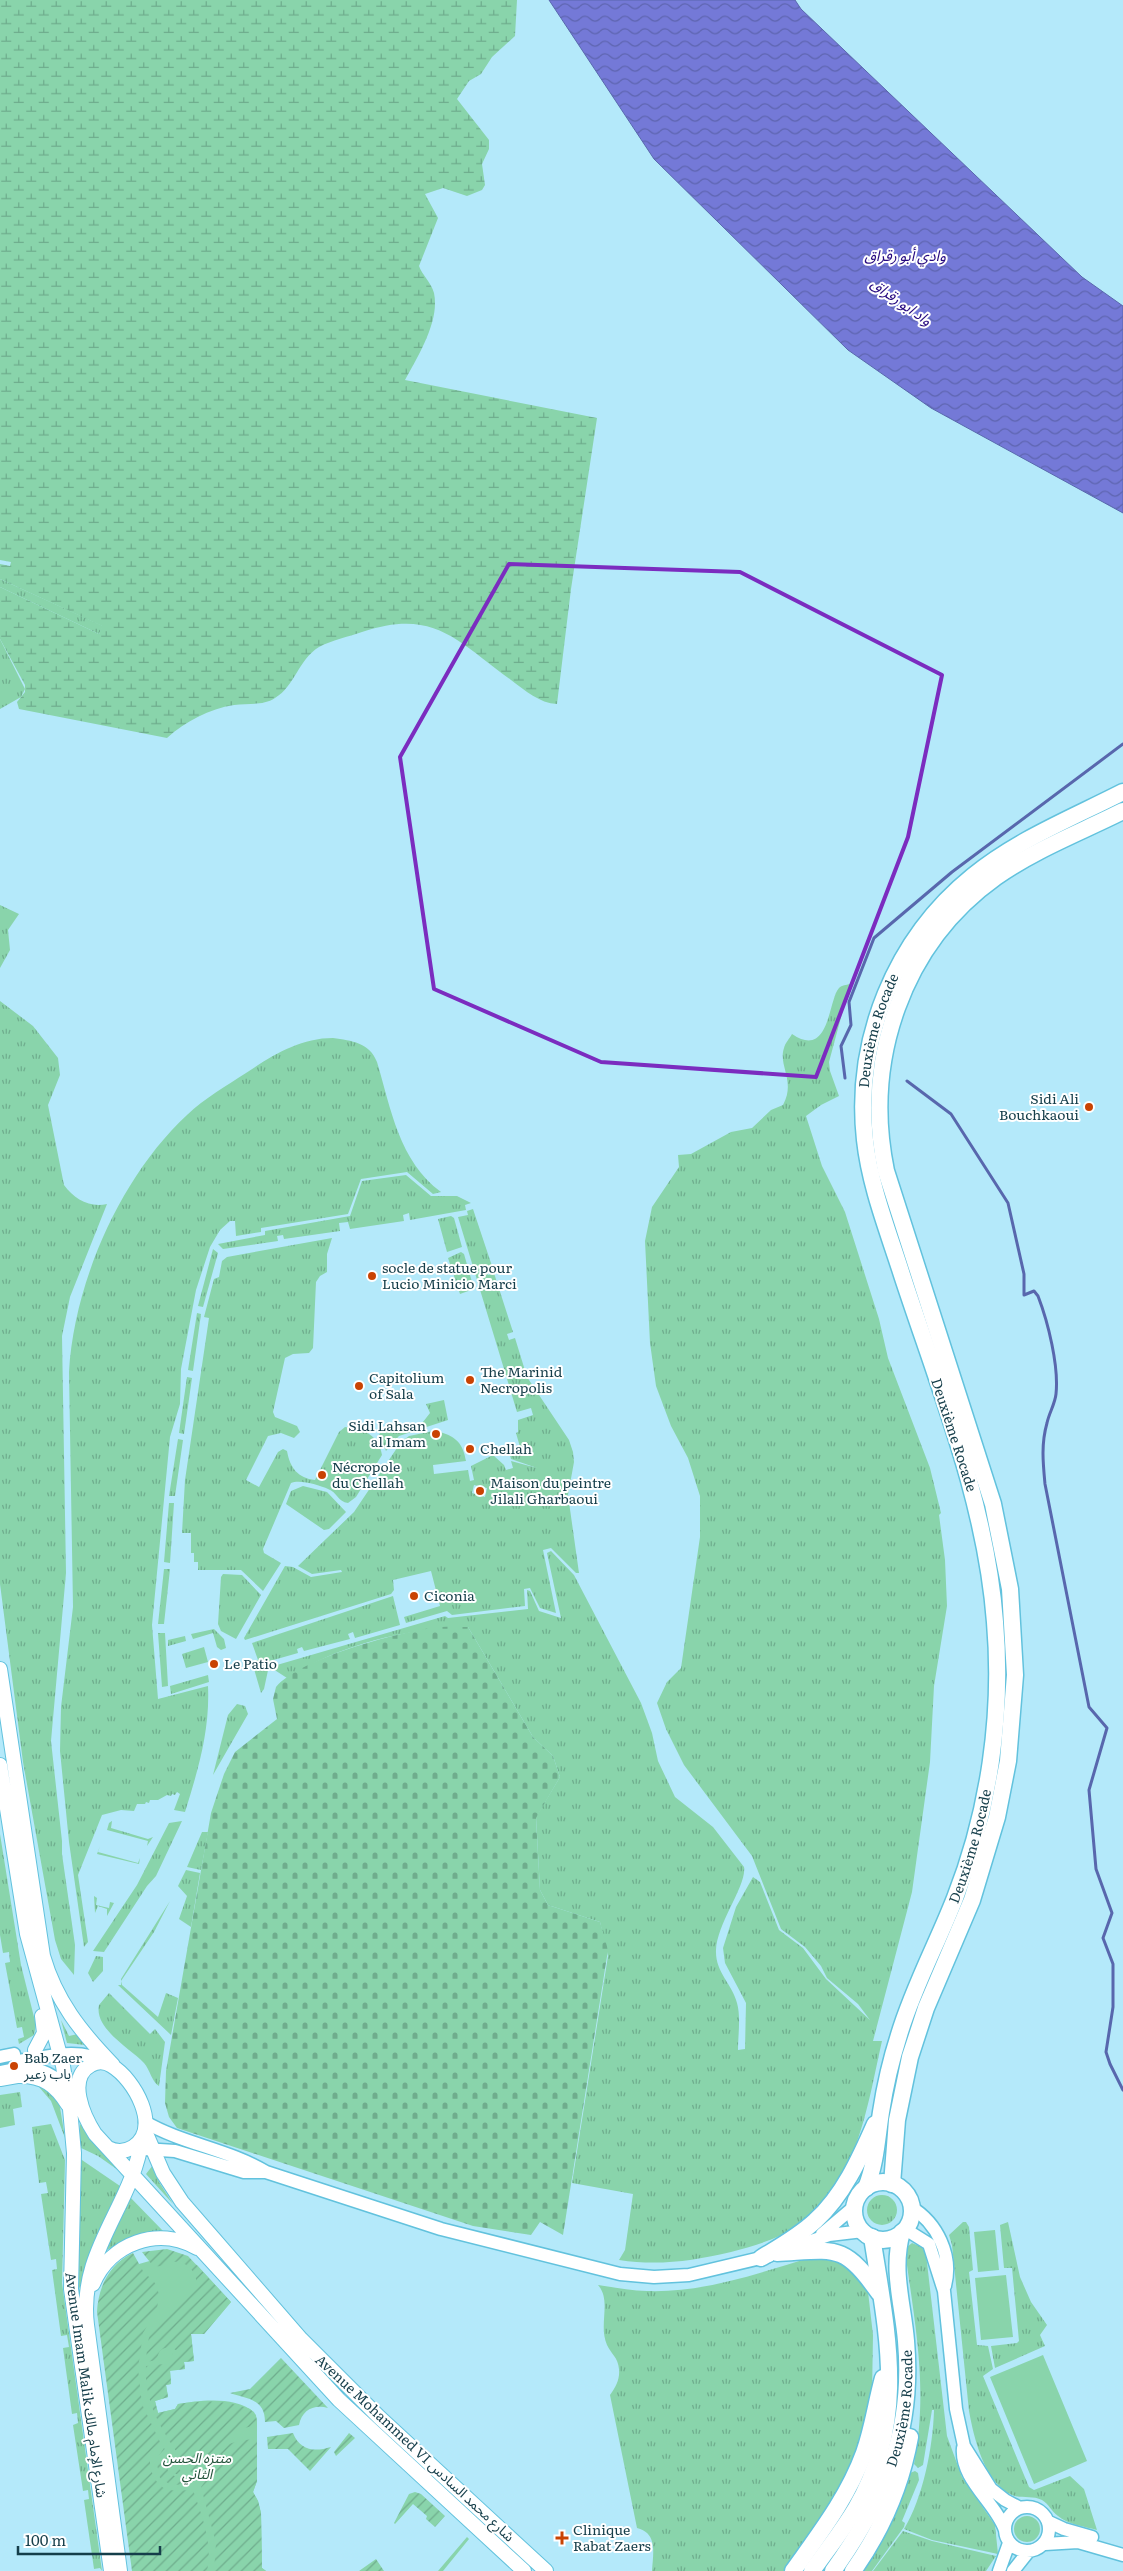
<svg xmlns="http://www.w3.org/2000/svg" width="1123" height="2571" viewBox="0 0 1123 2571" font-family="Literata,'Noto Sans Arabic',serif">
<style>
.grass{fill:url(#grass-tufts);fill-rule:evenodd}
.wetland{fill:url(#wetland-marsh)}
.cemetery{fill:url(#cemetery-stones)}
.park{fill:#89d4ab}
.garden{fill:url(#garden-furrows)}
.water{fill:url(#water-waves);stroke:#5867ad}
.lines{fill:none;stroke-linecap:round;stroke-linejoin:round}
.stream{stroke:#5867ad;stroke-width:3}
.secondary-casing{stroke:#62c2dd;stroke-width:15}
.primary-casing{stroke:#62c2dd;stroke-width:16}
.highway-casing{stroke:#62c2dd;stroke-width:19}
.secondary{stroke:#fff;stroke-width:12}
.primary{stroke:#fff;stroke-width:14}
.highway{stroke:#fff;stroke-width:16}
.marked{fill:none;stroke:#7b2cbf;stroke-width:4;stroke-linejoin:round}
.poi-dot{fill:#c94303;stroke:#fff;stroke-width:2}
.labels{text-anchor:middle;stroke-width:4;stroke-linejoin:round;paint-order:stroke}
.street-label{font-size:14px;fill:#153e4a;stroke:#fff}
.poi-label{font-size:14px;fill:#153e4a;stroke:#fff;text-anchor:start}
.park-label{font-size:14px;font-style:italic;fill:#22533a;stroke:#fff}
.water-label{font-size:15px;font-style:italic;fill:#26097f;stroke:#fff}
</style>
<defs>
<pattern id="grass-tufts" width="24" height="20" patternUnits="userSpaceOnUse" patternTransform="scale(1.25)"><rect width="24" height="20" fill="#89d4ab"/><path d="M3 7l-1-3M5 7V3M7 7l1-3M15 17l-1-3M17 17v-4M19 17l1-3" fill="none" stroke="#6fad8d"/></pattern>
<pattern id="wetland-marsh" width="20" height="14" patternUnits="userSpaceOnUse" patternTransform="scale(1.25)"><rect width="20" height="14" fill="#89d4ab"/><path d="M1 5h8M5 5V1M11 12h8M15 12V8" fill="none" stroke="#6fad8d"/></pattern>
<pattern id="cemetery-stones" width="16" height="16" patternUnits="userSpaceOnUse" patternTransform="scale(1.25)"><rect width="16" height="16" fill="#89d4ab"/><path d="M2 7V4a2 2 0 0 1 4 0v3zM10 15v-3a2 2 0 0 1 4 0v3z" fill="#6fad8d"/></pattern>
<pattern id="garden-furrows" width="10" height="10" patternUnits="userSpaceOnUse" patternTransform="scale(1.25)"><rect width="10" height="10" fill="#89d4ab"/><path d="M-1 1l2-2M0 10L10 0M9 11l2-2" fill="none" stroke="#6fad8d"/></pattern>
<pattern id="water-waves" width="16" height="10" patternUnits="userSpaceOnUse" patternTransform="scale(1.25)"><rect width="16" height="10" fill="#7479d7"/><path d="M0 5q4-4 8 0t8 0" fill="none" stroke="#5e65b0"/></pattern>
</defs>
<rect width="100%" height="100%" fill="#b4e9fa"/>
<path class="grass" d="M0,579L103,626L99,634L0,587Z
M0,639L25,689L21,697L0,709Z
M0,905L19,914L8,930L10,950L0,968Z
M850,984L829,1062L830,1071L839,1096L821,1105L806,1116L822,1166L845,1212L879,1319L888,1358L930,1468L941,1513L939,1515L945,1560L947,1606L934,1686L930,1762L912,1892L873,2041H882C867,2107 857,2188 795,2228C775,2240 753,2246 731,2252C693,2261 658,2266 619,2260L625,2250L633,2194L572,2183L608,1956L600,1922L548,1905L540,1890L536,1817L560,1777L553,1756L533,1737L468,1627C406,1628 339,1645 287,1678L270,1667L445,1616L448,1618L528,1609L527,1590L530,1591L539,1611L561,1618L547,1553L551,1551L574,1575L641,1703L652,1733L658,1761L675,1797L713,1827L744,1867C747,1885 717,1923 716,1950C715,1972 732,1984 737,2003C741,2017 738,2035 738,2050L745,2049L746,2003L725,1963L723,1948L736,1907L753,1877L760,1882L779,1930L803,1948L826,1979L870,2020L858,2004L827,1978L821,1966L805,1947L781,1929L752,1856L684,1765L666,1729L657,1703L667,1682L681,1668L700,1537V1496L688,1458L671,1426L656,1386L650,1343L645,1241L652,1207L679,1167L678,1155L691,1154L731,1132L752,1128L771,1110L783,1105C796,1081 778,1066 784,1048C785,1043 790,1038 792,1034C830,1060 828,1000 839,988C842,985 846,985 850,984Z
M0,1001L33,1026L58,1058L60,1075L48,1105L64,1185C74,1199 90,1208 107,1204L70,1297L62,1336L66,1573L51,1741L62,1841V1854L75,1945L74,1975L61,1959L55,1940L23,1762L0,1584Z
M333,1038C352,1041 369,1042 377,1062C391,1109 399,1161 441,1192L433,1194L407,1172L361,1179L348,1214L261,1228V1232L236,1236L235,1221H230L220,1230L210,1247L196,1290L181,1369L180,1404L170,1437L152,1625L158,1699L208,1686C210,1731 198,1770 185,1812L174,1810L180,1794L177,1792L175,1795L172,1794L171,1796L167,1795L158,1800H150L149,1803L146,1802L145,1804H137L134,1811L121,1810L102,1815L78,1875L88,1942L84,1947L69,1842L60,1751L61,1707L73,1607L69,1372C74,1282 121,1176 187,1115C205,1098 226,1086 246,1073C273,1055 300,1038 333,1038Z
M406,1175L431,1196H457L471,1203L465,1205L466,1210L410,1220L409,1213L403,1215L404,1221L350,1229L348,1222L339,1223L340,1231L284,1239L283,1235L277,1236L278,1241L223,1249L218,1244L265,1235V1231L350,1216L362,1181Z
M473,1209L492,1266L486,1268L488,1275L494,1273L513,1332L507,1334L509,1340L515,1338L527,1377L569,1440L573,1452L574,1462L568,1495L579,1573H576L551,1548L543,1550L556,1613L540,1608L530,1588L524,1589L525,1606L452,1615L447,1611L406,1623L404,1617L440,1606L431,1571L393,1580L394,1590L391,1594L245,1640L244,1638L285,1566L293,1567L311,1577L342,1572L341,1570L312,1574L298,1566L354,1512L401,1442L409,1436L433,1431L432,1437L438,1438L440,1432C457,1437 463,1444 466,1461L433,1465L434,1474L468,1470L470,1481L474,1480L471,1466L493,1455L504,1465L506,1470L513,1468L511,1461L537,1468L511,1459L509,1451L520,1447L516,1433L518,1432V1420L533,1415L531,1408L517,1412L458,1217L468,1215L467,1211ZM474,1485L487,1488L485,1497L472,1493Z
M451,1216L454,1218L462,1247L447,1252L438,1219Z
M332,1238L327,1254V1272L320,1276L316,1282L313,1348L309,1353L293,1354L285,1358L273,1412L275,1417L297,1426L300,1432L294,1438L281,1433L268,1436L246,1480L259,1487L278,1452L283,1449L287,1451C290,1468 298,1478 315,1480L339,1432L345,1427C364,1429 379,1435 382,1455L356,1497L348,1503C338,1502 337,1492 328,1489C320,1485 299,1479 291,1483L263,1549L264,1553L281,1563L263,1591L241,1570H198V1562H194V1553H191V1533H182L185,1480L209,1318L204,1317L214,1279L219,1277L222,1261L227,1257Z
M213,1249L218,1253L203,1307L198,1306Z
M461,1252L464,1254L474,1289L460,1294L448,1258Z
M197,1313L201,1314L193,1371L188,1370Z
M187,1377L192,1378L184,1434L179,1433Z
M444,1400L448,1420L399,1436L386,1451L379,1435L382,1429L398,1430L409,1422L414,1427H419L430,1413L426,1404Z
M178,1439L183,1440L175,1496H169Z
M303,1486L327,1492L346,1512L329,1529L324,1530L286,1504L291,1491Z
M169,1503H174L170,1563L164,1562Z
M164,1569H170L164,1624H158Z
M223,1574L242,1575L261,1595L236,1639L221,1631L218,1624L221,1577Z
M393,1596L400,1625L355,1638L353,1632L348,1634L350,1639L304,1651L302,1647L297,1649L298,1653L270,1661L264,1689L261,1693L252,1662L258,1660L252,1643Z
M214,1629L224,1639L226,1648L221,1650L217,1647L213,1633L193,1639L191,1634Z
M158,1633H165L168,1686L162,1687Z
M185,1636L186,1641L168,1646V1640Z
M204,1647L208,1662L186,1668L182,1654Z
M208,1675L209,1682L171,1694L170,1686Z
M237,1704L245,1706L248,1714L213,1775L228,1715Z
M112,1821L111,1828L148,1839L153,1837L147,1846L148,1841L107,1830L109,1823Z
M182,1821L156,1876L147,1886L104,1952L93,1951L137,1885L169,1823Z
M202,1832H208L201,1870L187,1867Z
M0,1834L21,1965L36,2025L34,2035L19,2044L18,2039L24,2037L22,2027L17,2028L5,1963L10,1962L9,1952L3,1953L0,1935Z
M100,1846L98,1852L138,1863L140,1858L139,1864L97,1854Z
M186,1870L200,1873L191,1927L179,1919L187,1896L178,1886Z
M94,1896L97,1898L96,1905L109,1908L110,1902L114,1903L107,1916V1909L98,1906L95,1913Z
M170,1901L154,1932L121,1981L122,1985L158,2017L166,1993L178,1998L171,2035L118,1985H121V1979Z
M96,1956L103,1957V1971L93,1982L88,1973Z
M109,1993L150,2034L155,2029L165,2042L159,2086C152,2082 150,2070 144,2063C130,2048 94,2029 99,2005Z
M61,2020L69,2036L78,2034L85,2045L67,2043Z
M42,2083L59,2101L65,2138L51,2101L39,2087Z
M20,2092L22,2107L13,2109L15,2125L0,2128V2095Z
M51,2124L65,2160L62,2283L102,2571L100,2568L94,2569L84,2500L89,2499L88,2490L83,2491L73,2425L78,2423L77,2413L72,2414L63,2348L69,2347L67,2335L61,2336L52,2270L57,2269L56,2259L51,2260L41,2194L48,2193L46,2182L39,2183L32,2127Z
M80,2124L126,2173L125,2175L98,2156L79,2147Z
M79,2158L120,2186L79,2289L78,2288Z
M153,2165L159,2182L173,2204L146,2174Z
M867 2210a15 15 0 1 1 30 0a15 15 0 1 1-30 0Z
M128,2195L163,2231L136,2235L105,2251Z
M963,2222H966L969,2227L973,2270L969,2272L977,2345L988,2346L993,2369L983,2376L1029,2487L1034,2490L1070,2476L1084,2489L1097,2530C1086,2527 1067,2524 1058,2516C1051,2511 1049,2504 1042,2500C1032,2495 1021,2499 1012,2495C984,2482 974,2438 969,2411L952,2245L949,2235Z
M1008,2222L1020,2277L1031,2302L1047,2325L1040,2335L1045,2346L995,2368L991,2346L1017,2343L1019,2341L1012,2268H1004L1000,2225Z
M912,2243L922,2247L926,2254L947,2436L962,2477L995,2525L998,2554L932,2540L904,2529C923,2498 933,2447 934,2410H932L923,2465L918,2468L914,2464C928,2390 916,2331 906,2258L907,2247Z
M812,2257L842,2261L867,2283L873,2335L872,2395L853,2463L825,2514L784,2571H652C653,2554 658,2533 637,2528L610,2395C616,2387 620,2379 619,2369C618,2357 611,2354 607,2345C598,2325 612,2301 598,2285C614,2287 631,2291 647,2291C704,2293 759,2273 812,2257Z
M915,2471L918,2473L919,2480L902,2521L905,2523L904,2527L872,2571H863L891,2523L910,2473Z
M1014 2529a13 13 0 1 1 26 0a13 13 0 1 1-26 0Z
M903,2531L932,2541L996,2556L986,2571H873Z"/>
<path class="wetland" d="M0,0H517L515,36L492,57L481,74L469,81L457,99L489,140V149L482,164L485,185L482,190L467,196L443,188L425,194L438,218L419,266C422,275 431,282 434,293C440,321 418,356 405,380L597,418L571,589L557,704C539,703 526,691 511,680C456,640 434,608 362,632C348,637 332,640 319,647C298,660 295,686 275,698C263,706 248,703 234,705C209,709 186,721 167,738L19,709L17,702L25,692V685L0,639V587L99,634L102,626L0,579V564L10,566L11,562L0,560Z"/>
<path class="cemetery" d="M468,1627L533,1737L553,1756L560,1777L536,1818L540,1890L548,1905L600,1922L608,1950L563,2235L540,2222L531,2235L473,2226L177,2128L169,2117L165,2103L166,2071L211,1813L224,1774L235,1752L277,1719L273,1699L276,1687C301,1658 395,1633 433,1628C445,1626 457,1627 468,1627Z"/>
<path class="park" d="M995,2230L999,2270L978,2272L974,2232Z
M160,2258L197,2265L231,2302L204,2334H191L194,2361L184,2362L185,2369L170,2370L171,2384L166,2385L168,2397L155,2401L158,2413L175,2409L178,2404C200,2400 235,2396 254,2412L257,2419V2481L253,2492L258,2501L261,2513L262,2568L266,2571H150L131,2433L139,2264Z
M1006,2275L1013,2337L981,2340L975,2278Z
M1043,2355L1087,2461L1034,2484L990,2377Z
M467,2537L469,2539L443,2571H438Z"/>
<path class="garden" d="M167,2249L188,2256L231,2302L204,2334H191L194,2361L184,2362L185,2369L170,2371L171,2384L166,2385L168,2397L155,2401L158,2413L175,2409L178,2404C203,2400 226,2400 250,2409L256,2415L257,2426C236,2426 217,2443 209,2462C205,2469 205,2478 198,2482C173,2446 143,2412 146,2366L173,2363L172,2354L178,2353L176,2350C166,2345 158,2348 157,2360L146,2362C147,2350 147,2338 153,2328C164,2310 206,2296 194,2273C191,2268 185,2263 179,2262C169,2260 163,2268 153,2266L142,2252Z
M133,2253L143,2271L155,2283L159,2294L157,2309L143,2333L138,2369L142,2404L161,2444C157,2447 153,2450 151,2455C147,2466 155,2485 166,2489C174,2492 185,2490 193,2490C202,2516 213,2543 207,2571H132L97,2312C98,2287 110,2263 133,2253Z
M281,2358L328,2408C314,2404 302,2410 299,2425L284,2428L276,2421L265,2422C265,2399 248,2399 230,2393L250,2389Z
M293,2433C300,2451 315,2452 331,2447L310,2471L288,2449H268L267,2437Z
M349,2433L355,2438L336,2456L334,2452Z
M257,2439V2481L253,2492L258,2501L261,2513L262,2568L266,2571H214L216,2543L201,2487C225,2458 206,2442 257,2439Z
M164,2448L169,2454C161,2467 171,2480 185,2477L190,2484L171,2485L160,2478L156,2460Z
M170,2457L183,2474H176L171,2470Z
M415,2492L421,2494L445,2516L435,2527L426,2519L427,2516L413,2504L395,2524L394,2523L409,2494Z
M376,2559L384,2571H359Z"/>
<path class="water" d="M549,0H795L801,9L1082,277L1123,306V513L931,408L848,350L654,159Z"/>
<g class="lines">
<path class="stream" d="M845,1078L841,1046L851,1025L849,1002L874,938L952,872L1123,744
M907,1081L951,1114L1008,1203L1024,1274V1295L1034,1291L1038,1296C1048,1322 1059,1366 1056,1394C1055,1404 1049,1413 1047,1423C1041,1444 1043,1463 1045,1484L1089,1707L1107,1728L1089,1790L1096,1869L1112,1913L1103,1938L1113,1964V2007L1106,2052L1110,2064L1123,2090"/>
<defs>
<path id="secondary" d="M0,2057L14,2054
M18,2061C48,2057 78,2047 106,2062
M19,2068C40,2067 56,2075 69,2091
M0,2072L16,2069
M145,2122C183,2144 228,2149 266,2172L441,2229L620,2274L654,2277L689,2275L769,2256
M144,2149L175,2151L244,2172H266
M911,2207C937,2223 953,2255 945,2286
M905,2229L929,2244L944,2291L956,2409L964,2446L991,2489L1005,2500L1020,2508
M822,2234L855,2206
M788,2249L829,2235L863,2231
M963,2448C960,2479 996,2503 1005,2530
M1005 2529a22 22 0 1 1 44 0a22 22 0 1 1-44 0Z
M1049,2522L1064,2529L1092,2537
M1045,2544L1078,2542L1123,2555
M999,2571L1009,2543
M1013,2571L1028,2552"/>
<path id="primary" d="M0,1669L43,1956C56,2001 81,2032 113,2065
M0,1765L27,1934L63,2066L70,2109L74,2153L71,2289L111,2571
M35,2050L44,2033L42,2016
M20,2076C43,2076 56,2085 68,2105
M0,2079L17,2076
M145,2131L163,2173L182,2202L301,2339L379,2417L546,2571
M108,2148C116,2152 125,2152 133,2147C162,2128 134,2079 112,2066C106,2062 98,2061 91,2065C66,2078 84,2117 95,2134L339,2400L524,2571
M93,2284C110,2243 158,2226 197,2248
M120,2571L87,2325C78,2250 133,2206 142,2138"/>
<g id="highway">
<circle cx="883" cy="2211" r="29"/>
<path d="M892,2184L897,2120L910,2057L926,2008L972,1900L997,1817L1008,1761L1015,1675L1010,1589L993,1504L886,1171C863,1060 902,944 996,877C1034,850 1081,832 1123,811"/>
<path id="s1" d="M866,2188C876,2163 877,2138 881,2112C885,2086 891,2060 899,2035C913,1988 937,1944 955,1898C989,1811 1003,1715 995,1622C986,1502 939,1388 902,1275C888,1231 870,1186 865,1140C854,1040 895,939 973,876C1017,840 1072,818 1123,792"/>
<path d="M777,2253C835,2250 843,2242 879,2293"/>
<path d="M761,2258C779,2247 799,2236 815,2221C843,2196 860,2158 875,2124"/>
<path d="M793,2571C820,2533 848,2497 864,2453C873,2428 876,2403 883,2378"/>
<path d="M812,2571C827,2550 843,2530 856,2508C908,2419 887,2333 872,2237"/>
<path id="s2" d="M833,2571C885,2498 914,2433 906,2341C903,2304 891,2270 902,2232"/>
<path d="M853,2571C882,2530 901,2487 910,2437"/>
</g>
</defs>
<use href="#secondary" class="secondary-casing"/>
<use href="#primary" class="primary-casing"/>
<use href="#highway" class="highway-casing"/>
<use href="#secondary" class="secondary"/>
<use href="#primary" class="primary"/>
<use href="#highway" class="highway"/>
</g>
<path class="marked" d="M509,564L740,572L942,675L908,837L816,1077L601,1062L434,989L400,757Z"/>
<g class="poi-dot">
<circle cx="1089" cy="1107" r="5"/>
<circle cx="372" cy="1276" r="5"/>
<circle cx="470" cy="1380" r="5"/>
<circle cx="359" cy="1386" r="5"/>
<circle cx="436" cy="1434" r="5"/>
<circle cx="470" cy="1449" r="5"/>
<circle cx="322" cy="1475" r="5"/>
<circle cx="480" cy="1491" r="5"/>
<circle cx="414" cy="1596" r="5"/>
<circle cx="214" cy="1664" r="5"/>
<circle cx="14" cy="2066" r="5"/>
<path d="M559.5 2530.5h5v5h5v5h-5v5h-5v-5h-5v-5h5z"/>
</g>
<g class="labels">
<g class="street-label">
<text dy="5" stroke="none"><textPath href="#s1" startOffset="1198">Deuxième Rocade</textPath></text>
<text transform="translate(954 1435) rotate(72)" y="5">Deuxième Rocade</text>
<text dy="5" stroke="none"><textPath href="#s1" startOffset="359">Deuxième Rocade</textPath></text>
<text transform="translate(86 2385) rotate(82)" y="5">Avenue Imam Malik شارع الإمام مالك</text>
<text dy="5" stroke="none"><textPath href="#s2" startOffset="179">Deuxième Rocade</textPath></text>
<text transform="translate(415 2448) rotate(43)" y="5">Avenue Mohammed VI شارع محمد السادس</text>
</g>
<g class="poi-label">
<text x="1079" y="1104" text-anchor="end">Sidi Ali<tspan x="1079" dy="16">Bouchkaoui</tspan></text>
<text x="382" y="1273">socle de statue pour<tspan x="382" dy="16">Lucio Minicio Marci</tspan></text>
<text x="480" y="1377">The Marinid<tspan x="480" dy="16">Necropolis</tspan></text>
<text x="369" y="1383">Capitolium<tspan x="369" dy="16">of Sala</tspan></text>
<text x="426" y="1431" text-anchor="end">Sidi Lahsan<tspan x="426" dy="16">al Imam</tspan></text>
<text x="480" y="1454">Chellah</text>
<text x="332" y="1472">Nécropole<tspan x="332" dy="16">du Chellah</tspan></text>
<text x="490" y="1488">Maison du peintre<tspan x="490" dy="16">Jilali Gharbaoui</tspan></text>
<text x="424" y="1601">Ciconia</text>
<text x="224" y="1669">Le Patio</text>
<text x="24" y="2063">Bab Zaer<tspan x="24" dy="16">باب زعير</tspan></text>
<text x="573" y="2535">Clinique<tspan x="573" dy="16">Rabat Zaers</tspan></text>
</g>
<g class="park-label">
<text x="197" y="2463">منتزه الحسن<tspan x="197" dy="16">الثاني</tspan></text>
</g>
<g class="water-label">
<text x="905" y="261">وادي أبو رقراق</text>
<text transform="translate(901 302) rotate(35)" y="5">واد ابو رقراق</text>
</g>
</g>
<path d="M18 2546v8h142v-8" fill="none" stroke="#153e4a" stroke-width="2.5"/>
<text x="25" y="2546" font-size="15" fill="#153e4a" stroke="#ffffff" stroke-width="4" paint-order="stroke">100 m</text>
</svg>
